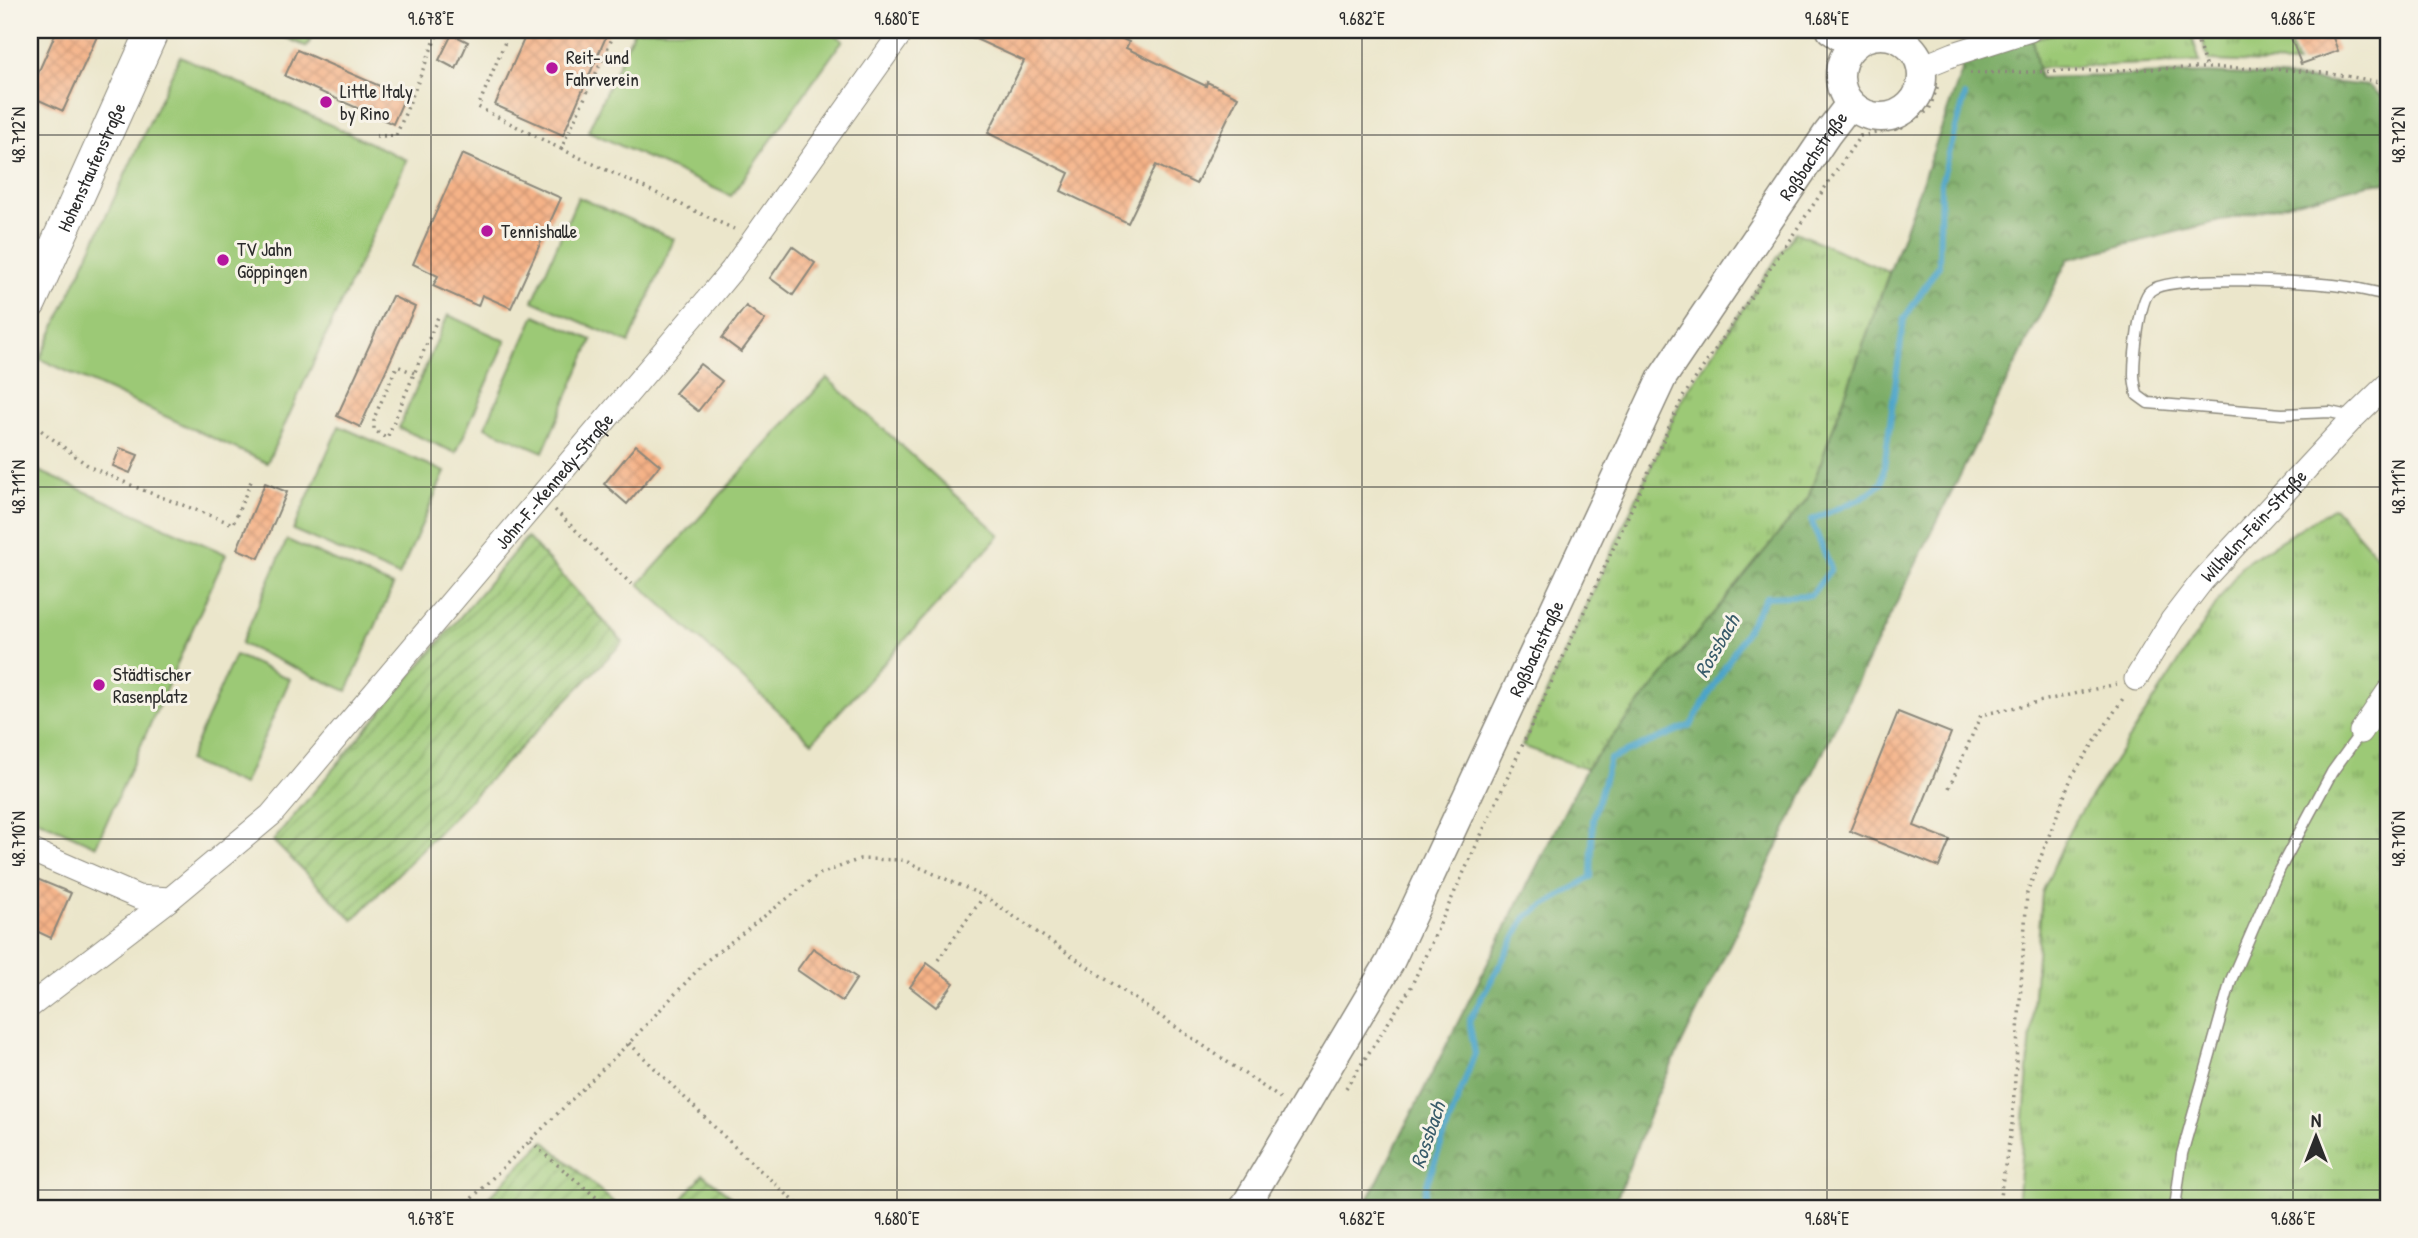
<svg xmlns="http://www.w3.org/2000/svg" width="2418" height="1238" viewBox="0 0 2418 1238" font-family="'Patrick Hand',sans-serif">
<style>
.grass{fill:url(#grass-tufts);stroke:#647a50;stroke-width:2}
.forest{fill:url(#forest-crowns);stroke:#546c49;stroke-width:2}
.garden{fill:url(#garden-furrows);stroke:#647a50;stroke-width:2}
.pitch{fill:#9cc976;stroke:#647a50;stroke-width:2}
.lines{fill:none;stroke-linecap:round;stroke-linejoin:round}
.stream{stroke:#4ba4c9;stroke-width:6}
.building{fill:url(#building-cross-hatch)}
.service-casing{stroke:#8b887b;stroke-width:13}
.minor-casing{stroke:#8b887b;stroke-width:25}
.tertiary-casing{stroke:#8b887b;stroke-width:31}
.secondary-casing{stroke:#8b887b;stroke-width:34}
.path{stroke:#8b887b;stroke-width:3.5;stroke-dasharray:2 5;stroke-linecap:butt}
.service{stroke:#fff;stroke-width:10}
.minor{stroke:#fff;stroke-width:23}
.tertiary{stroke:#fff;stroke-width:28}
.secondary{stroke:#fff;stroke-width:32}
.ticks{fill:none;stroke:#2b2b2b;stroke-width:2;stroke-opacity:0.45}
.poi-dot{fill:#b5179e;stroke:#f7f3e8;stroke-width:2.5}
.labels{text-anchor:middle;stroke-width:6;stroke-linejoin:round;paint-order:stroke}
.poi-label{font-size:19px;fill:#2b2b2b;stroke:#f7f3e8;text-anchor:start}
.street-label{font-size:19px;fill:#2b2b2b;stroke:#f7f3e8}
.water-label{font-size:21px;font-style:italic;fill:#385b6a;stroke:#f7f3e8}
.neatline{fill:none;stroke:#2b2b2b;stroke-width:2.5}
.ticks-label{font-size:18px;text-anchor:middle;fill:#2b2b2b}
</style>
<defs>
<pattern id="grass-tufts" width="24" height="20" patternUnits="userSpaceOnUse" patternTransform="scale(1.75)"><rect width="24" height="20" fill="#9cc976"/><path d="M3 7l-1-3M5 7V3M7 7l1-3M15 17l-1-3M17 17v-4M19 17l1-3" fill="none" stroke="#7fa361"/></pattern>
<pattern id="forest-crowns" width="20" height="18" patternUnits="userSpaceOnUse" patternTransform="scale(1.75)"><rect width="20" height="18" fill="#7dad67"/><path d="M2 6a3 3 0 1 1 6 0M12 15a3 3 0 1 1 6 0" fill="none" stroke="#678d55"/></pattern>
<pattern id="garden-furrows" width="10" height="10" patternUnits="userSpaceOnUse" patternTransform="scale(1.75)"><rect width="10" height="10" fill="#9cc976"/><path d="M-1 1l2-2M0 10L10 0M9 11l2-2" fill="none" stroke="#7fa361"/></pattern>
<pattern id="building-cross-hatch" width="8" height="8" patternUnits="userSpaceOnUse" patternTransform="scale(1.75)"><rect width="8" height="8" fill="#f5b287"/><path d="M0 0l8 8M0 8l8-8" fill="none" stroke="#d29975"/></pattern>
</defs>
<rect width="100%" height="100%" fill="#f7f3e8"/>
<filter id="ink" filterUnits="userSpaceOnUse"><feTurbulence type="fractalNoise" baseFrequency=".0143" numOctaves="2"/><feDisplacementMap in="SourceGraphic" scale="14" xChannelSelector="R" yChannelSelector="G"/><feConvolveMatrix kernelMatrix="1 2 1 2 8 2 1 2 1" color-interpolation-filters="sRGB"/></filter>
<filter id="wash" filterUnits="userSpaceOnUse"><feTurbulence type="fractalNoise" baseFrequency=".00686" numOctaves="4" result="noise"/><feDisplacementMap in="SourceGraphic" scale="28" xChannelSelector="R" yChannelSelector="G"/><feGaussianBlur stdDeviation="1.57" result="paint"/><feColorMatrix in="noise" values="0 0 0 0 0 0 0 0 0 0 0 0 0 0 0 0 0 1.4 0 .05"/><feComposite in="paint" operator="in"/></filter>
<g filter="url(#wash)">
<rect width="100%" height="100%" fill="#ebe6cb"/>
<path class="grass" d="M2066,30H2190L2200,62L2038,68L2032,39Z
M2199,30H2285L2297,64L2209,61Z
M1795,232L1889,272L1808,498L1586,769L1522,746L1683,397Z
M2334,507L2388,568V1208H2017L2042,893L2070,829L2242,565Z"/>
<path class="forest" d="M2032,39L2040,78L2207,73L2270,76L2369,86L2388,101V182L2368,184L2068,259L1859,678L1658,1093L1613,1208H1364L1586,769L1808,498L1962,71L1960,61Z"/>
<path class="garden" d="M527,537L623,642L353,920L273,841Z
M544,1141L620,1208H478Z
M703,1174L745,1208H675Z"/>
<path class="pitch" d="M269,30H315L307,47Z
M634,30H829L843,40L731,196L588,131Z
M180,56L407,160L267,463L40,359Z
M578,197L674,239L629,343L533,301Z
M448,315L506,341L456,453L399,428Z
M535,315L592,340L543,452L485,427Z
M827,378L1000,535L812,742L639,584Z
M339,426L445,472L399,576L293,530Z
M30,467L226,554L96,846L30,816Z
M287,540L393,586L347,691L241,644Z
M235,655L290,679L243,785L188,761Z"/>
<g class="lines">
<path class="stream" d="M1421,1208L1427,1183L1475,1053L1469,1021L1526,917L1591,877L1593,818L1610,759L1691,725L1766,597L1811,595L1831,569L1811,520L1862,498L1882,483L1904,319L1939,265L1941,183L1965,96"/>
</g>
<g id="blocks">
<path class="building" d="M57,30H100L63,111L30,96V91Z
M528,30H609L563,135L495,105Z
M956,30H1104L1129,42L1126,48L1206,86L1207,82L1238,97L1196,184L1156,165L1128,223L1061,191L1069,173L988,133L1024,61Z
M2288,30H2330L2338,51L2301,64Z
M452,34L468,42L456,69L439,60Z
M297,50L405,97L393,124L285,76Z
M462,154L561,198L511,308L482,295L478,306L433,286L438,276L413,264Z
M792,246L815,263L793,295L770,278Z
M392,296L415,307L360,427L337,416Z
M746,306L765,320L741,352L722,338Z
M700,364L722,381L698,411L675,393Z
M636,445L660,465L627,504L604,484Z
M120,448L138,455L130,473L113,466Z
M265,483L287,492L259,558L237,549Z
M1898,712L1951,733L1914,826L1950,840L1939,867L1850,831Z
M30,879L36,881L37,879L71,893L51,938L30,928Z
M813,948L857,978L842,1001L797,970Z
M927,963L954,983L936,1007L910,987Z"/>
</g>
</g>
<g filter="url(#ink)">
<use href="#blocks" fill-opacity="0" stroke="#8b887b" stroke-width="2"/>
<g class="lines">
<defs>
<path id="service" d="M2353,417L2330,412L2282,414L2148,403L2137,395C2136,388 2134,381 2134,374C2134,357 2139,301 2150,291C2170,273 2310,282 2341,286C2357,288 2373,292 2388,295
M2175,1208L2182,1154L2231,980L2276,876L2332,772L2361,732"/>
<g id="minor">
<path d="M1922,67L1954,54L2030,30"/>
<path id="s1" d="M2136,679L2172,620L2202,581L2354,417L2388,384"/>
<path d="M2361,732L2388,692"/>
<path id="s2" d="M30,850L138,897L170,899L271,815L708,299L732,270L903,30"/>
<path d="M30,1006L170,899"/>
</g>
<g id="tertiary">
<path d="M1831,30L1853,45"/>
<circle cx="1881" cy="76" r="41"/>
<path id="s3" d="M1244,1208L1390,962L1662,378L1827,134L1850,104"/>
</g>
<g id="secondary">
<path id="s4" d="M30,303L153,30"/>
</g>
</defs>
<use href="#service" class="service-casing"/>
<use href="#minor" class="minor-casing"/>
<use href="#tertiary" class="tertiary-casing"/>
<use href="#secondary" class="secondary-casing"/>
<path class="path" d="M510,30L478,107L561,149L616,30
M2194,30L2206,68
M1970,73C2029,72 2088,71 2147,69C2227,67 2310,66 2388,84
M376,136H396L439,30
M561,149L734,229
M414,373L397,366L374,418V430L387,438L438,317
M30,422L90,467L140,489L233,524L252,479
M555,510L631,584
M1949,788L1981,715L2117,684
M938,960L984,896
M629,1043L742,1154L802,1208
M1346,1088L1410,989L1683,397L1860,136L1902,128L1929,110L1938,85
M530,1142L609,1208
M462,1208L629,1043L706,961L818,875L860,859L903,860L984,896L1280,1098
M1998,1208L2012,1124L2027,893L2072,776L2124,697"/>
<use href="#service" class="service"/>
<use href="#minor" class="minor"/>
<use href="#tertiary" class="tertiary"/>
<use href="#secondary" class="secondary"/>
</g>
</g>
<path class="ticks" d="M431,30V1208M897,30V1208M1362,30V1208M1827,30V1208M2293,30V1208M30,135H2388M30,487H2388M30,839H2388M30,1190H2388"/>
<g class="poi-dot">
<circle cx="552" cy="68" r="7"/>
<circle cx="326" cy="102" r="7"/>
<circle cx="487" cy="231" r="7"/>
<circle cx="223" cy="260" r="7"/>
<circle cx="99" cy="685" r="7"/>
</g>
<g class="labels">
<g class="poi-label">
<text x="566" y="64">Reit- und<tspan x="566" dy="22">Fahrverein</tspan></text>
<text x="340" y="98">Little Italy<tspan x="340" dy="22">by Rino</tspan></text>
<text x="501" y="238">Tennishalle</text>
<text x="237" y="256">TV Jahn<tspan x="237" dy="22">Göppingen</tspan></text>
<text x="113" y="681">Städtischer<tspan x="113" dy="22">Rasenplatz</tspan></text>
</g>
<g class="street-label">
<text dy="7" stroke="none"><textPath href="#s3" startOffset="1199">Roßbachstraße</textPath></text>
<text dy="7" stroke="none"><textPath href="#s4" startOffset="149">Hohenstaufenstraße</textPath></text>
<text dy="7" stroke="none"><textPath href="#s2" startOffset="719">John-F.-Kennedy-Straße</textPath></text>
<text dy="7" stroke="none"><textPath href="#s1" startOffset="194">Wilhelm-Fein-Straße</textPath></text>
<text dy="7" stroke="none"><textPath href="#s3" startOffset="632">Roßbachstraße</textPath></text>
</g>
<g class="water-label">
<text transform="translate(1717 646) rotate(-60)" y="7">Rossbach</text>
<text transform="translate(1428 1135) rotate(-71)" y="7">Rossbach</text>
</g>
</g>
<rect width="2418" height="1238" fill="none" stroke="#f7f3e8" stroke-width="77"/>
<g transform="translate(2316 1137)" stroke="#f7f3e8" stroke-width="5" paint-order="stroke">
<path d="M0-5L12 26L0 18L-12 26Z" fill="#2b2b2b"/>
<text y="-10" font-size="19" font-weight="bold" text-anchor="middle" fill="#2b2b2b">N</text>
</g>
<rect x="38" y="38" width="2342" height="1162" class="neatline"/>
<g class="ticks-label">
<text x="431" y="25">9.678°E</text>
<text x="897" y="25">9.680°E</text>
<text x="1362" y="25">9.682°E</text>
<text x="1827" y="25">9.684°E</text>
<text x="2293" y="25">9.686°E</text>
<text transform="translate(19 135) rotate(-90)" y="6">48.712°N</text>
<text transform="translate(2399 135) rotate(-90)" y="6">48.712°N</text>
<text transform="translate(19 487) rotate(-90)" y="6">48.711°N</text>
<text transform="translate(2399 487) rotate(-90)" y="6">48.711°N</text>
<text transform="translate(19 839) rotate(-90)" y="6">48.710°N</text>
<text transform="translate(2399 839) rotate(-90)" y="6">48.710°N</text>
<text x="431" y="1225">9.678°E</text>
<text x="897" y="1225">9.680°E</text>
<text x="1362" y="1225">9.682°E</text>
<text x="1827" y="1225">9.684°E</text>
<text x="2293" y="1225">9.686°E</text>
</g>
</svg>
